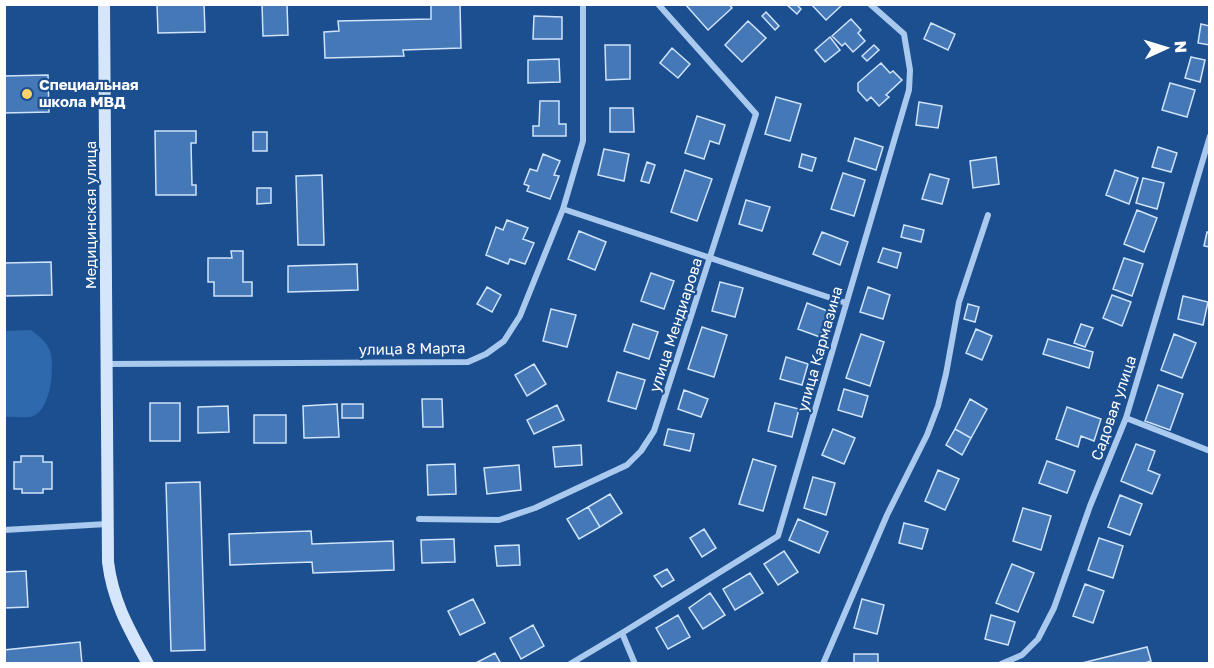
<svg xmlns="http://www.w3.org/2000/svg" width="1214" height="668" viewBox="0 0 1214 668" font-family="'Golos Text',sans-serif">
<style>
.green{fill:#2e69ad}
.building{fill:#4478b7;stroke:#cfe3fa;stroke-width:1.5}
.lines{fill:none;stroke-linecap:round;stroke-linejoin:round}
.minor{stroke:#a9c9ee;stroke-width:6}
.secondary{stroke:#d6e6fa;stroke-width:12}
.poi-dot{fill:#ffd166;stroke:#1b4f8f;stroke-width:2}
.labels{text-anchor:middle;stroke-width:4.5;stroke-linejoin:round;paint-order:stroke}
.poi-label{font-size:15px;font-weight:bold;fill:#fff;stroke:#1b4f8f;text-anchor:start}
.street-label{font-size:15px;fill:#fff;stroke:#1b4f8f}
</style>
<rect width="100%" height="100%" fill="#1b4f8f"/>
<path class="green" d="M31,330C39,336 46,341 50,351C55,366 51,410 33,416C25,419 13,416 5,417V331Z"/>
<path class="building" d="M157,4H204L205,32L158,33Z
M262,4H287L288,35L263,36Z
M431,4H460L461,48L403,50L404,56L325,58L324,32L339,31L338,21L431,19Z
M685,4H729L732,8L708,30Z
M786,4H796L801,9L797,14Z
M811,4H841L842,5L826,20Z
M766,12L779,26L775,30L762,16Z
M534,16L562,17V39H533Z
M851,19L861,30L858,33L865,41L853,52L845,43L842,46L832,36Z
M748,21L766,38L742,62L725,45Z
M931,23L955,34L948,50L924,39Z
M1201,24L1210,26V45L1198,43Z
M830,37L840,50L825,62L815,50Z
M605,45H630V79L606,80Z
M874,45L879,50L867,61L862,56Z
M672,48L690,64L678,78L660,63Z
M1191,57L1205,60L1200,82L1185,78Z
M559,59L560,82L528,83V60Z
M881,63L890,73L893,71L902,80L886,95L889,97L879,106L871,97L867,101L858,91V83Z
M48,75L49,112L4,113V76Z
M1170,83L1195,90L1187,117L1162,110Z
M776,97L801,104L790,141L765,134Z
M540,101H559V124H566V136H533V126H539Z
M919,102L942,106L938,128L916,125Z
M610,108H633L634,132H610Z
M697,116L725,125L719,144L710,141L704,159L685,153Z
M155,131H196V143H191L192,185H196V195H156Z
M253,132H267V151H253Z
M855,138L883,147L876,170L848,161Z
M1158,147L1177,153L1171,172L1152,167Z
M604,149L629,154L624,181L598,175Z
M543,154L560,161L554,175L559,176L550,199L527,191L529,186L524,184L530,169L537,171Z
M802,154L816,158L812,171L799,167Z
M996,157L999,184L973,188L970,161Z
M647,162L655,165L649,183L641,181Z
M685,170L712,179L697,221L671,212Z
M1115,170L1138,178L1129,204L1106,195Z
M843,173L865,180L854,216L831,209Z
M930,174L949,179L942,204L922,199Z
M322,175L324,245H298L296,176Z
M1143,178L1164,183L1157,209L1136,203Z
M257,188H271V203L257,204Z
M746,200L770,207L762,231L739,224Z
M1137,210L1157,218L1144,252L1124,244Z
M507,220L528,228L523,239L534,243L525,264L510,259L508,264L486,255L496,227L503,230Z
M904,225L924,230L921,242L901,237Z
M579,231L606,242L595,270L568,259Z
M822,232L848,242L840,265L813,254Z
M1207,232L1210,233V247L1204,246Z
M883,248L901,253L897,268L878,262Z
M231,251H243V282H252V296H214V282H208V258H232Z
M1124,258L1143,264L1132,296L1113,289Z
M51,262L52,295L4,296V263Z
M357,264L358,290L288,292V266Z
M651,273L674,281L664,309L641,301Z
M720,282L743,288L735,317L712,311Z
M487,287L501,295L492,312L477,304Z
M868,287L890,295L883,319L860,312Z
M1112,295L1131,302L1122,326L1103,318Z
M1183,296L1208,302L1203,325L1178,319Z
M807,303L830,312L820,337L798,329Z
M968,304L979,307L975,322L964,319Z
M551,309L576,315L567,347L543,341Z
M633,324L658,332L649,359L624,351Z
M1081,324L1093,328L1085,347L1074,343Z
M702,327L727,335L714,377L688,369Z
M976,329L992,336L982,360L966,353Z
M861,334L884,342L870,386L846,378Z
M1174,334L1196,343L1182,378L1161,370Z
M1048,339L1093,352L1089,368L1043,354Z
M786,357L808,364L802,385L780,379Z
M534,364L546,384L527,396L515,375Z
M617,372L645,380L636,409L608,401Z
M1158,385L1183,394L1170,430L1145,421Z
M844,389L868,396L862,417L838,410Z
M684,390L708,399L701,417L678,409Z
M422,399H442L443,427H423Z
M970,399L987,409L971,438L955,429Z
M150,403H180V441H150Z
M775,403L799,409L792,437L768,431Z
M337,404L339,437L304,438L303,406Z
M342,404H363V418H342Z
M557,405L564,420L534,434L527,420Z
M228,406L229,432L198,433V407Z
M1067,407L1101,419L1094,441L1081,436L1078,447L1056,439Z
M254,415H286V443H254Z
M668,429L694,434L690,451L664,445Z
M833,429L855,438L844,464L822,455Z
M955,429L971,438L962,455L946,445Z
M1136,444L1155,451L1148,470L1160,475L1152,494L1121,481Z
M581,445L582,465L555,467L553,447Z
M21,456H43V462H52V489H43V493H22V489H14V462H21Z
M753,459L776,466L763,511L739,504Z
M1047,461L1075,471L1067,493L1039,483Z
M455,464L456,494L428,495L427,465Z
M519,465L521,490L487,494L484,468Z
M938,470L959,479L945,510L925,501Z
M813,477L835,483L826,515L804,508Z
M200,482L205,650L171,651L166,483Z
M610,494L622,513L600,527L588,507Z
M1120,495L1142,504L1130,535L1108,527Z
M588,507L600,527L579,539L567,519Z
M1023,508L1051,516L1041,550L1013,541Z
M798,519L828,532L819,553L789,540Z
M904,523L928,529L922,549L899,543Z
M704,529L716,548L702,557L690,538Z
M311,531L312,544L393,541L394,570L313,573L312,562L230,565L229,534Z
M1099,538L1123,546L1113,578L1088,570Z
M454,539L455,562L422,563L421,540Z
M519,545L520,565L497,566L495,546Z
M784,551L798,572L778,585L764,564Z
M1012,564L1034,573L1018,612L996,603Z
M667,569L674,580L662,587L654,576Z
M26,571L28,607L4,608V572Z
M750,573L763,593L735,610L723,589Z
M1085,584L1104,591L1093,623L1073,616Z
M710,593L725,615L703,629L689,608Z
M473,599L485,623L460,635L448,611Z
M862,599L884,605L877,634L854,628Z
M678,615L690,637L668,649L656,628Z
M991,615L1015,622L1008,645L985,639Z
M533,625L544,646L521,659L510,638Z
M80,642L82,664H4V650Z
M1147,647L1151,661L1142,664H1078Z
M495,653L501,664H474Z
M854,654H878V664H854Z"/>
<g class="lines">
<path class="minor" d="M563,209L846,303
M107,364L468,362L486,354L504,341L520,316L563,209L583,141V4
M1126,418L1210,451
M419,519L499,520L535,508L627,465L641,451L654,431L756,114L658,4
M4,530L107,524
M622,633L635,664
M570,664L622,633L778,536L909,90L910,70L904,34L870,4
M823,664L887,515L927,435L938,406L946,374L959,302L988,215
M1001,664L1022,655L1038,639L1054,608L1090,506L1126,418L1210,136"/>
<path class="secondary" d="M104,4L108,562C113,602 129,629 148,664"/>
</g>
<circle class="poi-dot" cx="27" cy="94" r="6"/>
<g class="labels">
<g class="poi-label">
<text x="39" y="90">Специальная<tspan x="39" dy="17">школа МВД</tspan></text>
</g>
<g class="street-label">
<text transform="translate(91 215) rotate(-90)" y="5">Медицинская улица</text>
<text transform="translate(676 325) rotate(-72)" y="5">улица Мендиарова</text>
<text transform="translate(412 349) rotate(-1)" y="5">улица 8 Марта</text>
<text transform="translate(820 349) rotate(-74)" y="5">улица Кармазина</text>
<text transform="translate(1114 408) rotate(-71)" y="5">Садовая улица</text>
</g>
</g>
<rect width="1214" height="668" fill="none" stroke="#ffffff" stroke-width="12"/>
<g transform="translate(1166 48) rotate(86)" stroke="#1b4f8f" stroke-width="4.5" paint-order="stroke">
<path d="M0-4.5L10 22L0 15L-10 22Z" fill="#ffffff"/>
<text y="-9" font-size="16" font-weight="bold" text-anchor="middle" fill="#ffffff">N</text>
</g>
</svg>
